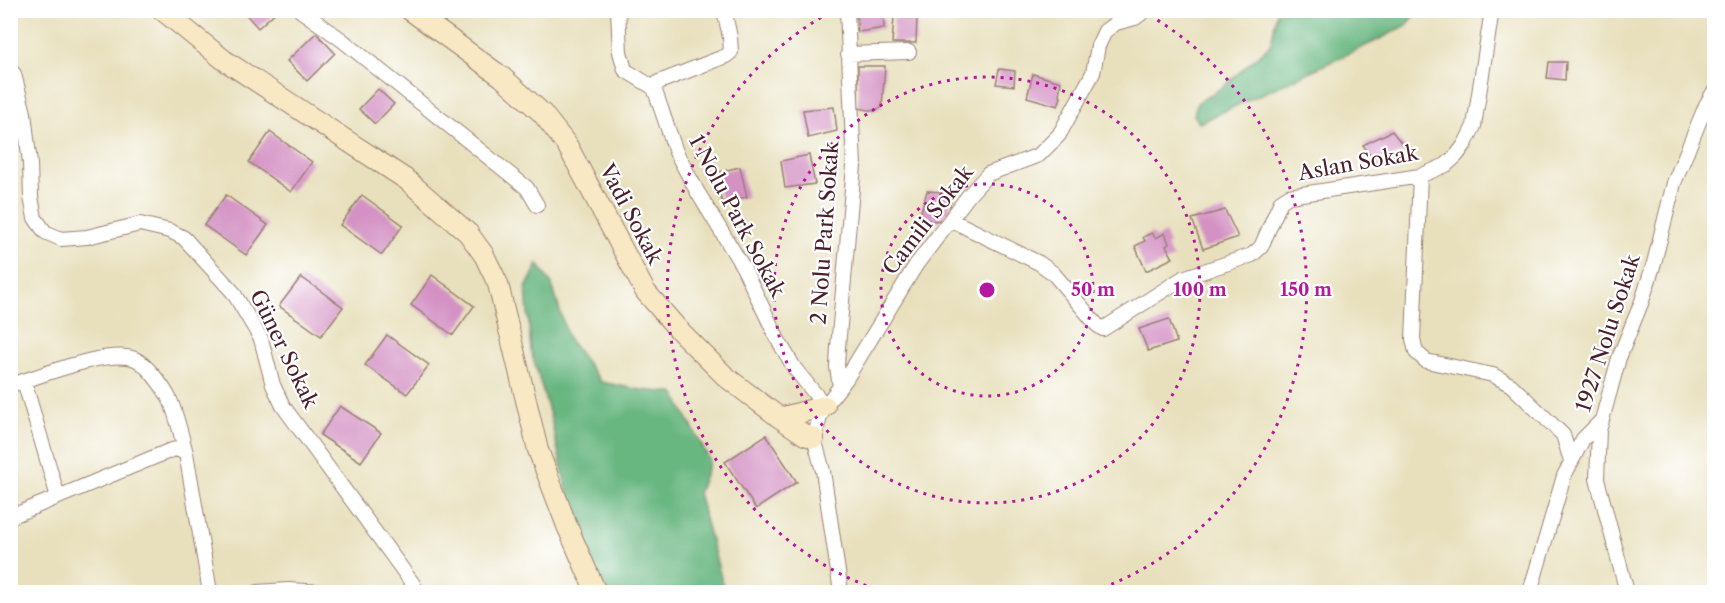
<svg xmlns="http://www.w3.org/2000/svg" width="1725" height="603" viewBox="0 0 1725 603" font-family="'Libre Caslon Text',serif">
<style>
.forest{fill:#67b680;stroke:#586a56;stroke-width:1.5}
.building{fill:#d492c4}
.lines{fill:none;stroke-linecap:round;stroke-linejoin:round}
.street-casing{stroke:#998074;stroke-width:16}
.secondary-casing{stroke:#998074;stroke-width:22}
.street{stroke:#fff;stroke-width:14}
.secondary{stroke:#f8e8c3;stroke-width:20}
.ring{fill:none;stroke:#b5179e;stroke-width:3;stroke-dasharray:3 6}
.labels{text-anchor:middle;stroke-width:4.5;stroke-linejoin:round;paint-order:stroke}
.street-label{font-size:21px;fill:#4a1f2b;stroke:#fff}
.centre{fill:#b5179e;stroke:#fff;stroke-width:3}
.ring-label{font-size:18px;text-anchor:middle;font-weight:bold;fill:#b5179e;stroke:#fff;stroke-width:4.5;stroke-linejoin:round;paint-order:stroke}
</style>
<rect width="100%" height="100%" fill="#fff"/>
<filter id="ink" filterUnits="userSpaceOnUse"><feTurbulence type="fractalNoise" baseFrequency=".0167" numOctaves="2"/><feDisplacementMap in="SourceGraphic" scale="12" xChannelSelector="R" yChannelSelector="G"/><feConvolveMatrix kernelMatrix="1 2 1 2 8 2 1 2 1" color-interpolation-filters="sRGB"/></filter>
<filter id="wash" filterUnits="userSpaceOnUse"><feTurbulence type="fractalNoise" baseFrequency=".008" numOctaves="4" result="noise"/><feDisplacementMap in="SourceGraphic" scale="24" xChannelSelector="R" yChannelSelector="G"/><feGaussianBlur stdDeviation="1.35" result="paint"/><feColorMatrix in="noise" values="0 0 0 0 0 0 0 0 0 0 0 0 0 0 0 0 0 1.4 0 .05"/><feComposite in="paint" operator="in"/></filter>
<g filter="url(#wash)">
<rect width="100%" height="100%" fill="#e8e0bd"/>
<path class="forest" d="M1277,11H1419L1407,25L1378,40L1199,123L1194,115L1197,103L1223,87L1271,44Z
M538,264L552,285L568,338L601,382L641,390L674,393L710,461L698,493L725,592H593L588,585L550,415L531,351L526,288Z"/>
<g id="blocks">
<path class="building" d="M242,10H278L258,28Z
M856,10H883L884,28L858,32Z
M894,17L917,18L916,43H892Z
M316,33L335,53L307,81L287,61Z
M1549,62H1566L1565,80L1547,78Z
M858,66H885L882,107L874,111L858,108Z
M999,69L1015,71L1014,86L996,84Z
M1033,74L1061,82L1059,95L1061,97L1058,106L1027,97Z
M378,89L394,104L375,124L359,109Z
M834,107L837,131L808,138L803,110Z
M1392,131L1406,149L1378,166L1363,145Z
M270,132L312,162L291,192L249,162Z
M809,155L815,184L785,188L781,161Z
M740,167L747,197L722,202L714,173Z
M927,191L942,192L951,198L949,214H945L944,220L932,221L919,218Z
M226,195L268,225L246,255L204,225Z
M362,195L403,225L382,255L340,225Z
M1225,210L1238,237L1203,249L1192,219Z
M1152,233L1156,238L1165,233L1169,244L1166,246L1173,258L1146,271L1135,246L1145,241L1143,237Z
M432,275L474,306L453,335L411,305Z
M301,277L343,307L321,336L279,306Z
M1169,319L1177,342L1148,351L1139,329Z
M387,335L429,365L407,394L365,365Z
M340,406L381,433L361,462L320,435Z
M766,435L797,482L756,509L725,462Z"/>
</g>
</g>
<g filter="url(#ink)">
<use href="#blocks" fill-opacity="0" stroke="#998074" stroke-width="1.5"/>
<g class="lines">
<defs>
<path id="street" d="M300,10L342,40L527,188L537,205
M618,10L620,52L625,70L654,88
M724,10L730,37L731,52L726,56L659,82L654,88L676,152L698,193L743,267L778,340L795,369L825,406
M848,54L909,52
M10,70L14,74L24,113L30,164L31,197L35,218L45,232L61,239L87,237L140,224L170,231L184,238L233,292L261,339L273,385L283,406L413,584L417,592
M1420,176L1413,339L1416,352L1426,361L1493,375L1511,385L1563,435L1571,461
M951,220L1039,263L1053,273L1097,325L1103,329L1183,278L1252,255L1261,247L1281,201L1289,196L1420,176L1446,165L1457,155L1465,144L1474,126L1492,10
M24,381L58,497
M10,385C40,377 107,348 135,359C146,363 165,389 170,400C177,416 181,435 186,453
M840,387L837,367L838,347L854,166L847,10
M10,517L169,451L176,449L186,453L210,592
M258,592L288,590L323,592
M841,592L823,471L814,438L820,417L825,406L846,379L916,265L969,195L988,174L1039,155L1059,135L1093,73L1098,46L1105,31L1116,23L1135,18L1146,10
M1530,592L1564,476L1583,439L1602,420
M1627,592L1597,479L1599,431L1619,358L1642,301L1654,263L1674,183L1706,105L1713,93"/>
<path id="secondary" d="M162,10L224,60L407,180L468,233L484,255L498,284L538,450L567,526L596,592
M410,10L502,77L542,113L567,145L645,291L676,327L726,377L780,418L805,435L814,438
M780,418L825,406"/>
</defs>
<use href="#street" class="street-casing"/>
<use href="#secondary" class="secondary-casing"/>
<use href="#street" class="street"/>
<use href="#secondary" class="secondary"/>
</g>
</g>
<g class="ring">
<circle cx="987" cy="290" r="106"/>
<circle cx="987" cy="290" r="213"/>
<path d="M883 592A319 319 0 0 1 832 11M1142 11A319 319 0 0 1 1091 592"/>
</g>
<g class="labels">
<g class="street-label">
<text transform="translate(1358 163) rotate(-10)" y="7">Aslan Sokak</text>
<text transform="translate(631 214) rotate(62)" y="7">Vadi Sokak</text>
<text transform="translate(737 216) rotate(62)" y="7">1 Nolu Park Sokak</text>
<text transform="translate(928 220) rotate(-52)" y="7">Camili Sokak</text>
<text transform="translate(825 233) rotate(-86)" y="7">2 Nolu Park Sokak</text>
<text transform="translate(1608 333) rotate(-72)" y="7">1927 Nolu Sokak</text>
<text transform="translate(284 349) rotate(64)" y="7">Güner Sokak</text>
</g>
</g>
<circle cx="987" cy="290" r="9" class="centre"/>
<g class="ring-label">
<text x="1093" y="296">50 m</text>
<text x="1200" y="296">100 m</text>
<text x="1306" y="296">150 m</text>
</g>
<rect width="1725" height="603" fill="none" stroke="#fff" stroke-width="36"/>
</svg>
